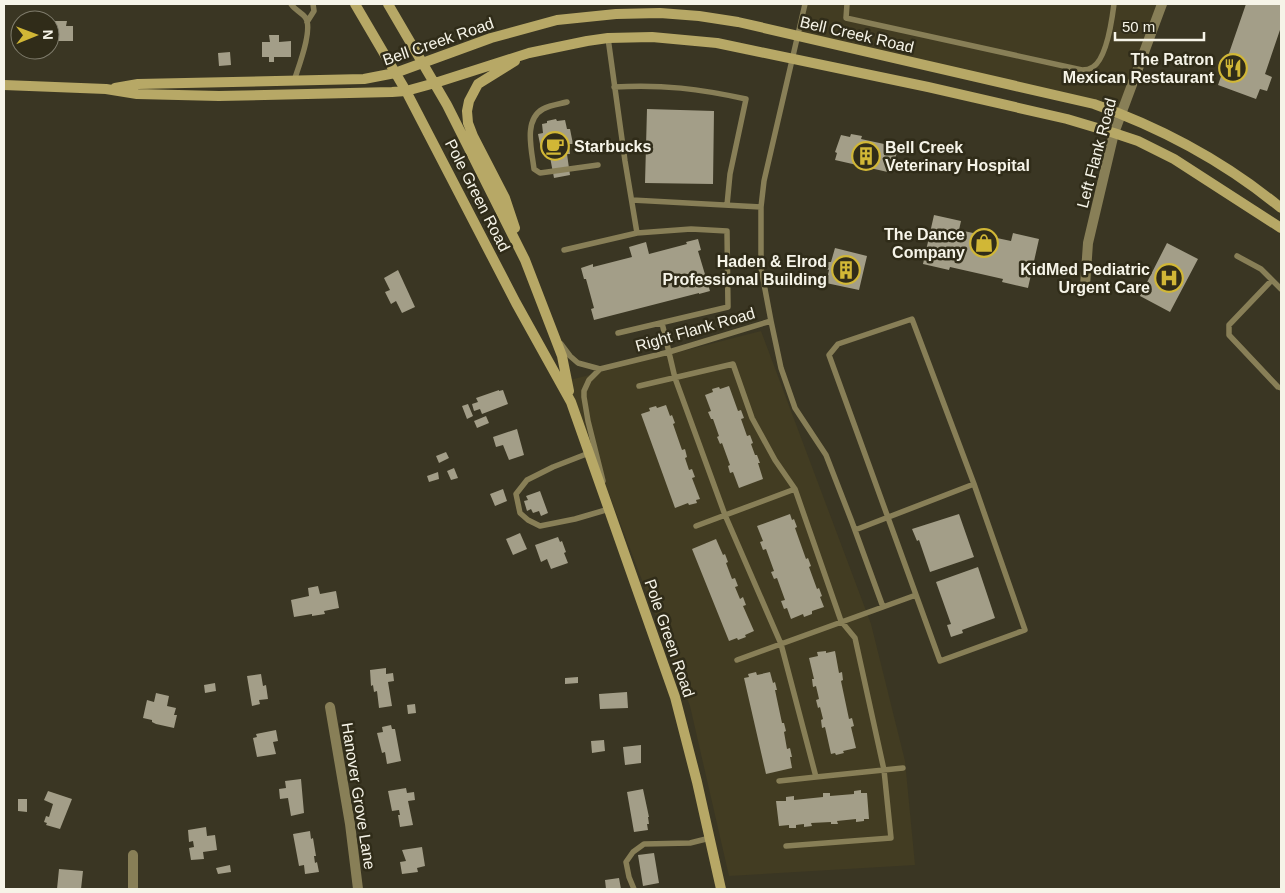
<svg xmlns="http://www.w3.org/2000/svg" width="1285" height="893" viewBox="0 0 1285 893" font-family="Helvetica,sans-serif">
<style>
.built{fill:#423c22}
.building{fill:#a39e88}
.lines{fill:none;stroke-linecap:round;stroke-linejoin:round}
.lane{stroke:#887f57;stroke-width:5.5}
.street{stroke:#887f57;stroke-width:10}
.secondary{stroke:#b7a866;stroke-width:10}
.labels{text-anchor:middle;stroke-width:5;stroke-linejoin:round;paint-order:stroke}
.street-label{font-size:16px;fill:#f6f4e8;stroke:#302c19}
.poi-label{font-size:16px;font-weight:bold;fill:#f6f4e8;stroke:#302c19;text-anchor:end}
</style>
<rect width="100%" height="100%" fill="#3a3623"/>
<path class="built" d="M805,4H1162L1120,114L798,36Z
M761,331L871,624L905,761L915,865L729,876L690,706L566,381Z"/>
<path class="building" d="M1246,4H1281V27L1265,74L1272,77L1267,91L1260,89L1256,99L1218,85Z
M55,21H67L66,26H73V41H51V27H55Z
M269,35H279V42L291,41V57H274V62H269V57H262V42H270Z
M230,52L231,65L219,66L218,53Z
M647,109L714,111L713,184L645,183Z
M556,119L557,121L565,120L567,129H570L573,144H569L570,154H567L570,175L554,178L550,157L547,158L545,149H541L538,134L543,133L542,124L547,123V121Z
M851,134L862,136L861,139L898,147L892,173L835,160L837,153L835,152L841,135L850,137Z
M934,215L961,221L959,230L1011,241L1013,233L1039,239L1028,288L1002,282L1003,279L950,267L949,270L923,264Z
M698,239L701,250L698,251L710,291L699,294V293L594,320L591,309L594,308L586,279H584L581,268L593,264V267L632,257L629,247L646,242L649,254L687,244L686,242Z
M1167,243L1198,259L1170,312L1140,296Z
M835,248L867,256L859,290L826,283L829,270L827,269L828,262H831Z
M398,270L415,307L402,313L396,301L391,304L385,292L390,290L384,278Z
M729,386L738,411L741,410L744,418L741,419L747,436L750,435L753,443L751,444L755,455H757L760,463H758L763,479L739,488L733,472L730,473L728,466L730,465L722,443L720,444L717,437L719,436L713,419H711L708,412L711,411L705,395L713,392L712,389L719,387L720,389Z
M499,390V391L503,390L508,404L482,414L480,409L474,411L472,404L478,402L476,398Z
M468,404L473,416L467,419L462,406Z
M666,405L670,416L672,415L675,423L673,424L682,450L685,449L687,457L685,458L689,470L692,469L695,477L692,478L700,499L696,500L697,503L689,505L688,503L675,508L641,414L650,411L649,408L656,406L657,408Z
M486,416L489,423L477,428L474,421Z
M517,429L524,455L509,460L503,445L496,447L493,437Z
M446,452L449,458L439,463L436,456Z
M454,468L458,478L451,480L447,471Z
M438,472L439,479L429,482L427,476Z
M503,489L507,501L495,506L490,494Z
M540,491L548,513L541,516L539,511L533,513L531,509L527,511L524,501L528,500L526,496Z
M790,514L792,520L794,519L797,527L795,528L806,559L808,558L811,566L809,567L817,589L819,588L822,596L820,597L824,607L812,611V614L804,617L803,614L791,619L787,608L784,609L781,601L785,600L777,578L774,579L771,572L774,571L766,549L763,550L760,542L763,541L757,526Z
M959,514L974,557L930,572L919,540L917,541L912,529Z
M520,533L527,549L513,555L506,539Z
M558,537L560,542L562,541L566,552L564,553L568,563L551,569L547,559L541,562L535,545Z
M716,539L723,555L725,554L728,562L726,563L732,579L735,578L738,586L735,587L740,599L743,597L746,605L743,606L754,631L745,635L746,637L738,640L737,638L729,641L692,549Z
M978,567L995,618L962,630L963,633L951,637L947,625L951,624L936,582Z
M318,586L320,594L336,591L339,608L324,611L325,614L312,616V614L294,617L291,600L309,596L308,588Z
M826,651V653L835,651L839,673L842,672L843,680L841,681L849,719L852,718L854,726L851,727L856,748L843,751L844,753L836,755L835,753L831,754L825,727L822,728L821,720L823,719L820,707L818,708L816,700L819,699L816,686L813,687L812,679H814L809,658L818,656L817,652Z
M386,668V674L393,673L394,681L388,682L392,706L379,708L377,691L374,692L373,685L371,686L370,670Z
M756,672L757,675L770,672L773,683L775,682L777,690H775L782,723H784L786,731L784,732L787,749L790,748L792,757H790L792,768L766,774L744,678L749,677L748,674Z
M261,674L263,686L266,685L268,699L259,700L260,704L252,706L247,676Z
M578,677V683L565,684V678Z
M215,683L216,691L205,693L204,685Z
M627,692L628,708L600,709L599,694Z
M156,693L169,696L167,706L176,708L174,715H177L174,728L156,724L152,722V720L143,718L147,700L154,702Z
M415,704L416,713L408,714L407,705Z
M391,725L392,729H395L401,761L387,764L385,752L382,753L377,733L383,732L382,727Z
M276,730L278,741L273,742L276,754L257,757L253,738L257,737L256,734Z
M604,740L605,751L592,753L591,741Z
M641,745V763L625,765L623,747Z
M301,779L304,813L291,816L288,798L280,799L279,789L286,788L285,781Z
M406,788L407,793L414,792L415,800L408,801L413,825L400,827L398,815H400L399,810L392,811L388,791Z
M643,789L649,817H648L649,824H647L648,830L634,832L627,792Z
M861,790V793H867L869,819H864V821L856,822V819L837,821L838,824H831V822L811,823L812,826L804,827V824L796,825V828H789V825L779,826L776,801H786V797L794,796V800L823,797V793H830V796L854,794V791Z
M48,791L72,799L60,829L46,825L47,823L44,822L46,816L49,817L53,804L44,800Z
M18,799H27V812L18,811Z
M206,827L207,836L215,835L217,850L203,852L204,859L191,860L189,848L194,847L193,841L189,842L188,830Z
M310,831L311,839L313,838L316,856H314L315,863L317,862L319,872L305,874L304,865L299,866L293,834Z
M422,847L425,866L417,868L418,872L402,874L400,862L406,861L402,850Z
M654,853L659,883L643,886L638,855Z
M230,865L231,872L218,874L216,868Z
M59,869L83,871L81,889H57Z
M619,878L621,889H606L605,880Z"/>
<g class="lines">
<path class="lane" d="M291,4C295,10 301,12 305,17C314,28 298,68 294,81
M847,4L846,18L1082,70C1085,70 1090,69 1093,67C1107,58 1112,20 1114,4
M307,22L314,11L313,4
M608,38L625,161L637,233
M614,87C662,84 700,89 746,99L730,174L727,205
M567,102C559,104 550,105 543,109C523,120 532,151 534,169L540,173L598,165
M632,200L761,207
M564,250L637,233L691,229L727,231L728,307L618,333
M1237,256L1261,269L1272,280
M1281,289L1272,280L1229,325V335L1278,387L1281,388
M912,319L974,484L1025,630L940,661L829,355L838,344Z
M771,321L781,368L795,408L826,455L852,522L883,607
M662,323L675,378L725,515L781,644L816,777L903,768
M561,344L570,356L578,363L600,369L669,352L771,321L761,268V207L764,181L805,4
M600,369L589,380L584,391V397L588,421L603,481
M639,386L733,364L752,418L775,460L795,489L841,621L855,638L884,770L891,838L786,846
M589,453L553,467L527,480L516,494L520,513L528,520L540,526L575,519L609,509V507
M696,526L795,489
M855,530L974,484
M737,660L916,595
M779,781L816,777
M634,889L629,877L626,862L633,852L644,844L690,843L710,838"/>
<path class="street" d="M1085,286L1088,243L1114,133L1162,4
M330,707L350,824L358,889
M133,855V889"/>
<path class="secondary" d="M355,4L406,91L516,303L571,402L675,697L697,782L721,889
M388,4L447,105L525,260L562,356L569,391
M4,85L106,89L137,94L219,96L392,92L406,91L435,83L529,53L587,41L608,38L652,37L717,43L928,87L1067,119L1114,133L1138,141L1174,159L1281,228
M115,88L138,84L364,79L395,73L491,38L557,20L616,14L660,13L699,16L738,22L1094,104C1162,128 1225,162 1281,208
M515,228L505,198L473,136L468,123L467,111L469,101L478,84L515,61"/>
</g>
<defs>
<symbol id="restaurant-ring" viewBox="-11 -11 22 22"><circle r="9.5" fill="#302c19" stroke="#d1b736" stroke-width="1.5"/><path d="M-5-6h1v4h1v-4h1v4h1v-4h1v5L-1.5 .5V6h-2V.5L-5-1ZM5-6V6H3V1.5H1.5Q1.5-4 5-6Z" fill="#d1b736"/></symbol>
<symbol id="cafe-ring" viewBox="-11 -11 22 22"><circle r="9.5" fill="#302c19" stroke="#d1b736" stroke-width="1.5"/><path d="M-5.5-4.5H6V0H3Q3 3.5 0 3.5H-2.5Q-5.5 3.5-5.5 0ZM3-3.2v2h1.7v-2ZM-6 4.5H4V6H-6Z" fill="#d1b736"/></symbol>
<symbol id="building-ring" viewBox="-11 -11 22 22"><circle r="9.5" fill="#302c19" stroke="#d1b736" stroke-width="1.5"/><path d="M-4-6H4V6H1V3H-1V6H-4ZM-2.5-4.3h1.7v1.8h-1.7ZM.8-4.3h1.7v1.8H.8ZM-2.5-1h1.7V.8h-1.7ZM.8-1h1.7V.8H.8Z" fill="#d1b736"/></symbol>
<symbol id="shop-ring" viewBox="-11 -11 22 22"><circle r="9.5" fill="#302c19" stroke="#d1b736" stroke-width="1.5"/><path d="M-5-2.5h2.3a2.7 3.5 0 0 1 5.4 0H5L5.5 6h-11ZM-1.5-2.5h3a1.5 2.3 0 0 0-3 0Z" fill="#d1b736"/></symbol>
<symbol id="hospital-ring" viewBox="-11 -11 22 22"><circle r="9.5" fill="#302c19" stroke="#d1b736" stroke-width="1.5"/><path d="M-5-5h3v3.5h4V-5h3V5h-3V1.5h-4V5h-3Z" fill="#d1b736"/></symbol>
</defs>
<g fill-rule="evenodd">
<use href="#restaurant-ring" x="1217" y="52" width="32" height="32"/>
<use href="#cafe-ring" x="539" y="130" width="32" height="32"/>
<use href="#building-ring" x="850" y="140" width="32" height="32"/>
<use href="#shop-ring" x="968" y="227" width="32" height="32"/>
<use href="#building-ring" x="830" y="254" width="32" height="32"/>
<use href="#hospital-ring" x="1153" y="262" width="32" height="32"/>
</g>
<g class="labels">
<g class="street-label">
<text transform="translate(857 34) rotate(13)" y="6">Bell Creek Road</text>
<text transform="translate(438 41) rotate(-19)" y="6">Bell Creek Road</text>
<text transform="translate(1096 153) rotate(-75)" y="6">Left Flank Road</text>
<text transform="translate(478 195) rotate(63)" y="6">Pole Green Road</text>
<text transform="translate(695 329) rotate(-16)" y="6">Right Flank Road</text>
<text transform="translate(670 638) rotate(71)" y="6">Pole Green Road</text>
<text transform="translate(359 796) rotate(81)" y="6">Hanover Grove Lane</text>
</g>
<g class="poi-label">
<text x="1214" y="65">The Patron<tspan x="1214" dy="18">Mexican Restaurant</tspan></text>
<text x="574" y="152" text-anchor="start">Starbucks</text>
<text x="885" y="153" text-anchor="start">Bell Creek<tspan x="885" dy="18">Veterinary Hospital</tspan></text>
<text x="965" y="240">The Dance<tspan x="965" dy="18">Company</tspan></text>
<text x="827" y="267">Haden &amp; Elrod<tspan x="827" dy="18">Professional Building</tspan></text>
<text x="1150" y="275">KidMed Pediatric<tspan x="1150" dy="18">Urgent Care</tspan></text>
</g>
</g>
<rect width="1285" height="893" fill="none" stroke="#f6f4e8" stroke-width="10"/>
<g transform="translate(35 35) rotate(89)"><circle r="24" fill="#302c19" stroke="#7f7c6c"/>
<path d="M0-4L9 19L0 12L-9 19Z" fill="#d1b736"/>
<text y="-8" font-size="14" font-weight="bold" text-anchor="middle" fill="#f6f4e8">N</text>
</g>
<path d="M1115 32v8h89v-8" fill="none" stroke="#f6f4e8" stroke-width="2.5"/>
<text x="1122" y="32" font-size="15" fill="#f6f4e8" stroke="#302c19" stroke-width="4" paint-order="stroke">50 m</text>
</svg>
